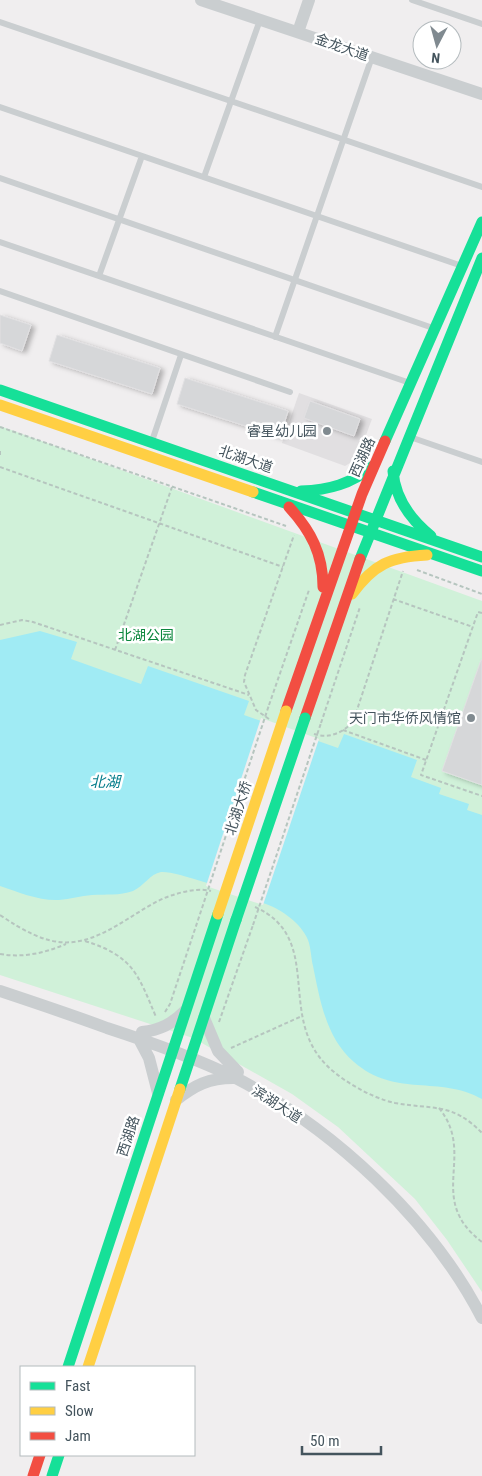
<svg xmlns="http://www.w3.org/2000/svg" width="482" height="1476" viewBox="0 0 482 1476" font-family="'Roboto Condensed','Noto Sans SC',sans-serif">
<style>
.education{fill:#e1dfe1}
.green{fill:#d0f1d9}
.water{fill:#a0ebf4}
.pier{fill:#f0eeef}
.building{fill:#d6d7d9;stroke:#e1e0e2;filter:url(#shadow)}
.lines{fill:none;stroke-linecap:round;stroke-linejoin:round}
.path{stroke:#b6c5bf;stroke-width:2;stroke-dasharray:4 2.5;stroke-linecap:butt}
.lane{stroke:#caced0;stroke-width:6}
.street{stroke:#caced0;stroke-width:12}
.fast{stroke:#16e098;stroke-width:11}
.slow{stroke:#ffcf43;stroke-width:11}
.jam{stroke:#f24e42;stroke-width:11}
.path-bridge{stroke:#b6c5bf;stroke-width:2;stroke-dasharray:4 2.5;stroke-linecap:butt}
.fast-bridge{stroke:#16e098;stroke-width:11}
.slow-bridge{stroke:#ffcf43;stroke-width:11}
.poi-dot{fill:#808a90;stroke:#fff;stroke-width:2}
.labels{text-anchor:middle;stroke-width:5;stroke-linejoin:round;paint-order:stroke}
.street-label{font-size:14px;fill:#44545d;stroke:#fff}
.poi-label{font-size:14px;fill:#44545d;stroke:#fff;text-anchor:end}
.park-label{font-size:14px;fill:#0c873d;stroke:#fff}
.water-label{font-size:15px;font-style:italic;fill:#047d8b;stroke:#fff}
</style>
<defs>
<filter id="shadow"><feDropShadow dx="4" dy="2" stdDeviation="2.5" flood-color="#0004"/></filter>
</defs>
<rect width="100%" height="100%" fill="#f0eeef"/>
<path class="education" d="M299,393L372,419L359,454L350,463L345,466L282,443Z"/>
<path class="green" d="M0,426L482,601V1292L447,1240L415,1199L338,1127L292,1094L193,1038L0,975Z"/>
<path class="water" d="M40,631L77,642L71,659L141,684L148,666L249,701L244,715L338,748L344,734L417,760L411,777L441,788L439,794L469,804L467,810L482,815V1099C440,1075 395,1098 354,1062C326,1038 320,1000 313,966C311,958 311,948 308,940C301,923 282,910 266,904C248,897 176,870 161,872C150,874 144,886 133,891C119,896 107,894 92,895C81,896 70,899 59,900C39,901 18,892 0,886V640Z"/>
<path class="pier" d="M261,718L319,739L263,905L206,886Z"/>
<path class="building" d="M0,315L31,325L22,351L0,343Z
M57,335L160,368L152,394L49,361Z
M185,378L288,411L280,437L177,404Z
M310,401L360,419L354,436L304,418Z
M481,660H482V785L442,771Z"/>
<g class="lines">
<path class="path" d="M0,427L286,526
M0,451V456
M0,467L283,567
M417,570L482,594
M393,599L473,627
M482,613L478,612L421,775L482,796
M0,625L22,620L33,622L249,695
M115,650L172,487
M269,705L309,590
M269,719L256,710L244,682L245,675L294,535
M321,723L360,607
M343,730L426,760
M314,734C329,739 342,733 353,722L403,571
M255,907C322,937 280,1009 321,1059C336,1078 371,1098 395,1103C433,1110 452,1102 482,1133
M0,915C49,948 74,953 126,920C141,911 156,900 173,895C185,891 199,888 211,891
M85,941C133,956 138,974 156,1017
M0,954C23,958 45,953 66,944
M165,1012L170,1004L202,908
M219,1022L253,925
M231,1048L302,1016
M439,1108C477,1155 425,1199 482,1242"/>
<path class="lane" d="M412,0L482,24
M0,22L482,187
M0,107L462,266
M204,177L260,20
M0,178L433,328
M0,242L410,383
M99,276L142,156
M0,291L290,392
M275,337L372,57
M410,437L482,462
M152,441L181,355"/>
<path class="street" d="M201,0L482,94
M298,32L309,0
M0,991C36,1003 72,1015 107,1028C150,1042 193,1057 234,1077C333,1128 431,1219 482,1318
M204,1018L218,1051L238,1072
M142,1032C160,1030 172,1024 185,1011
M139,1039L149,1058L158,1093
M176,1100C195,1085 209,1078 233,1078"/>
<path class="fast" d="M0,390L482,557
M385,441L482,222
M393,471C395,499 410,519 431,536
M301,491C329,490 351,484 373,466
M253,492L482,571
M360,559L482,258
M180,1089L236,920
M68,1367L218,914
M52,1476L59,1455"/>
<path class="slow" d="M0,405L253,492
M352,594C374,564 390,557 427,555
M88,1367L180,1089"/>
<path class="jam" d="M289,507C311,531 323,554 323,587
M286,711L362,494L385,441
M305,718L360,559
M33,1476L40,1455"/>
<path class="path-bridge" d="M202,908L269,705
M253,925L321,723"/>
<path class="fast-bridge" d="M236,920L305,718"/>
<path class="slow-bridge" d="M218,914L286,711"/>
</g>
<g class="poi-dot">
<circle cx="327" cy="431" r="5"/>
<circle cx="471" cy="718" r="5"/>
</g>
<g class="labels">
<g class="street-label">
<text transform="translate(342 47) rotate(19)" y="5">金龙大道</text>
<text transform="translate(362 457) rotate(-66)" y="5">西湖路</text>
<text transform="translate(246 459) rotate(19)" y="5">北湖大道</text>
<text transform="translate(238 808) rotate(-72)" y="5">北湖大桥</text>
<text transform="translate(277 1104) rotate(33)" y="5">滨湖大道</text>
<text transform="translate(128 1136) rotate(-72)" y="5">西湖路</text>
</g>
<g class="poi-label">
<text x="317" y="436">睿星幼儿园</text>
<text x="461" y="723">天门市华侨风情馆</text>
</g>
<g class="park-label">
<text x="146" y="640">北湖公园</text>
</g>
<g class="water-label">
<text x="105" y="787">北湖</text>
</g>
</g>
<rect x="20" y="1366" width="175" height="90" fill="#ffffff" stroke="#b4bbbe"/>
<rect x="30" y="1382" width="25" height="8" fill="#16e098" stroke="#b4bbbe"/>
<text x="65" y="1391" font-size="15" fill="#44545d">Fast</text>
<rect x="30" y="1407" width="25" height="8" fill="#ffcf43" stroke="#b4bbbe"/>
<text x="65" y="1416" font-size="15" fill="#44545d">Slow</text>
<rect x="30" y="1432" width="25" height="8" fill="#f24e42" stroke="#b4bbbe"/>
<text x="65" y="1441" font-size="15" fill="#44545d">Jam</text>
<g transform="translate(437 45) rotate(186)"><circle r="24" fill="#ffffff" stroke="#b4bbbe"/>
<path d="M0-4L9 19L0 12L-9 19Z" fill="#808a90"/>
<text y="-8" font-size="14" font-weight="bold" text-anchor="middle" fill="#44545d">N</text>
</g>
<path d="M302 1446v8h79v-8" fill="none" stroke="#44545d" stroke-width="2.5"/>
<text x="310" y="1446" font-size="15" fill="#44545d" stroke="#ffffff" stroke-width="4" paint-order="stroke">50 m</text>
</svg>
